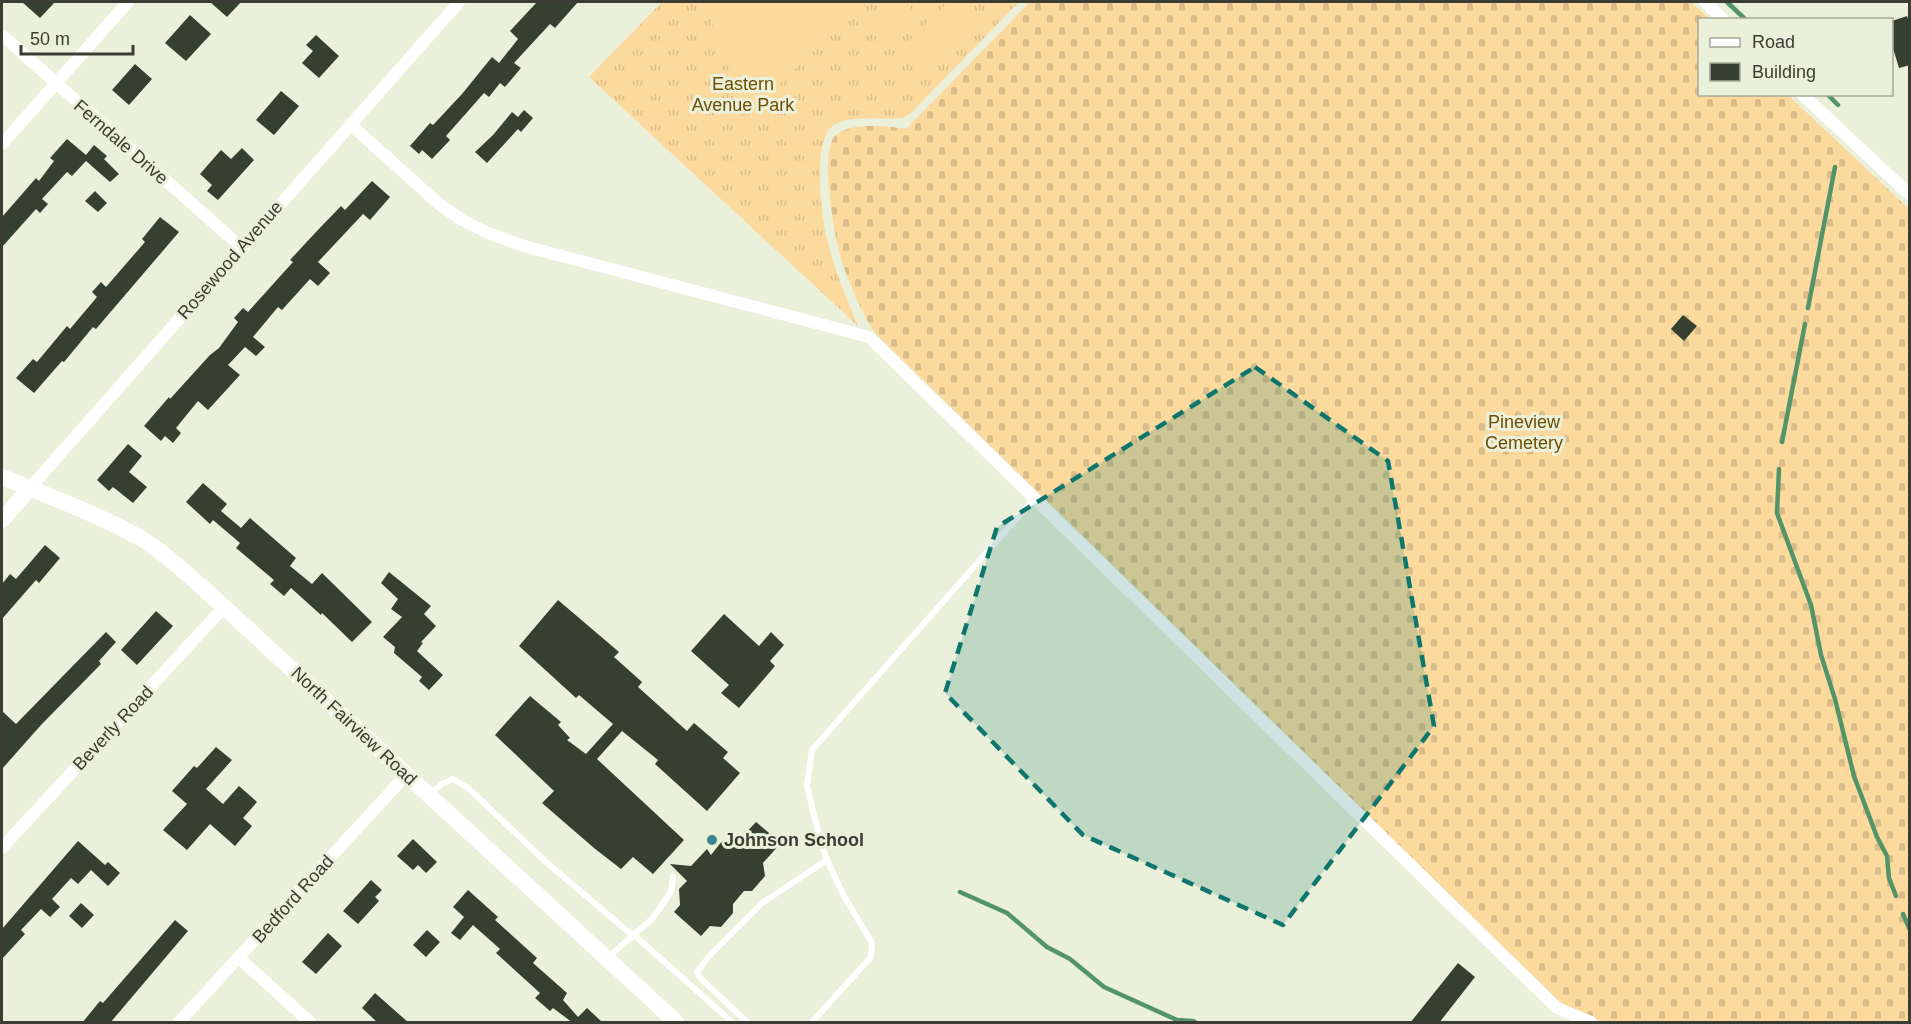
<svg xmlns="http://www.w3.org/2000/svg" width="1911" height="1024" viewBox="0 0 1911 1024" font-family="Helvetica,sans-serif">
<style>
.grass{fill:url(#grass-tufts)}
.cemetery{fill:url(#cemetery-stones)}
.pitch{fill:#fcda9e}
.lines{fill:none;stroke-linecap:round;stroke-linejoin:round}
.stream{stroke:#539469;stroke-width:4.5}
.building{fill:#354031}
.lane{stroke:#fff;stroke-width:6}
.street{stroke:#fff;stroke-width:12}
.secondary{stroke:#fff;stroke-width:16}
.marked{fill:#0f766e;fill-opacity:0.2;stroke:#0f766e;stroke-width:4.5;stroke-dasharray:12 8;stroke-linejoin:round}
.poi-dot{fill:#3d838f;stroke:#ebf0da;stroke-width:2}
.labels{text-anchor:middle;stroke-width:6;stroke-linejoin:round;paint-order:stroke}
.park-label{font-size:18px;fill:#6e4e02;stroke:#ebf0da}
.street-label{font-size:18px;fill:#3b3d34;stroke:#ebf0da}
.poi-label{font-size:18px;font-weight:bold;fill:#3b3d34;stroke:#ebf0da;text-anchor:start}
</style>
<defs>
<pattern id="grass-tufts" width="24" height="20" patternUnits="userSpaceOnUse" patternTransform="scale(1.5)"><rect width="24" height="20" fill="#fcda9e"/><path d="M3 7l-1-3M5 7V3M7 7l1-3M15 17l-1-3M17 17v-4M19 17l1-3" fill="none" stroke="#d9bc89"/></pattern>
<pattern id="cemetery-stones" width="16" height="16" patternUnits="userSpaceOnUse" patternTransform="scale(1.5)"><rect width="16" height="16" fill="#fcda9e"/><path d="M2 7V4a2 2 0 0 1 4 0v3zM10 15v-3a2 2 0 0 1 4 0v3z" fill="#d9bc89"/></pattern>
</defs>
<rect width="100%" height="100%" fill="#ebf0da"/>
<path class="grass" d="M662,2H1019L911,113L903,118C885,120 845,114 831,127C813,146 821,215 827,239C834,269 846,297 858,326L589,77Z"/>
<path class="cemetery" d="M1030,2H1691L1710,19L1700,20V94L1788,95L1909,209V1022H1603L1571,1010L1559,1001L875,333C862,314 850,285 842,262C835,241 819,153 835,136C848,122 889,126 906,129Z"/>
<path class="pitch" d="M711,2H848L850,15L760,104C728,73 711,48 711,2Z
M894,2H904L921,18L910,28L889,7Z
M948,2H953L975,24L929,69L905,45Z
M886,10L907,32L897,42L875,20Z"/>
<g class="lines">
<path class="stream" d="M1727,2L1746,20
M1827,94L1838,105
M1808,308L1835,167
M1782,442L1805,324
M1779,469L1777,513L1811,605L1821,655L1835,699L1854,776L1877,837L1887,856L1889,878L1896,896
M960,892L1007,913L1047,947L1070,959L1104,987L1177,1020L1192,1021L1195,1022
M1903,914L1910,930"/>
</g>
<path class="building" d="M22,2H55L40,18Z
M210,2H241L227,17Z
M537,2H578L555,28L550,24L514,63L521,68L505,87L500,83L489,97L484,93L446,136L450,140L432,159L422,150L419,154L410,146L430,123L433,125L462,94L492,57L499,63L518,39L510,31Z
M190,15L211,34L186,61L165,43Z
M1907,16L1910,24V65L1899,68L1892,45V21Z
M316,35L339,56L319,78L302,63L313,51L306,45Z
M135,64L152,79L129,105L112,90Z
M281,91L299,106L274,135L256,120Z
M524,110L533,118L521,132L518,129L487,163L475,152L493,135L512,112L518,117Z
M67,139L86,155L94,145L107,156L104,159L119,174L110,182L86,161L72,176L67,172L42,199L48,204L40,213L36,209L2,247V217L36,178L39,181L54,161L50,158Z
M242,148L254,160L218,200L207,191L212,185L200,174L221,150L231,159Z
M372,181L390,197L370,220L363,214L318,262L330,273L318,286L310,279L282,310L278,307L253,337L265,347L256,356L245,347L228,365L240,375L208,410L198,401L176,428L181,433L173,443L165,436L161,441L144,426L169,397L170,399L210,355L219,348L238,322L234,318L243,308L248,312L293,262L290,260L316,232L341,206L345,210Z
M95,191L107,203L98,212L85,201Z
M160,217L179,232L96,329L93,327L64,362L62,361L34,393L16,378L33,359L37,362L67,326L70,329L97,297L92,292L101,282L106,287L145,242L142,239Z
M1683,315L1697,326L1684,341L1671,329Z
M128,444L142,456L129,472L147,487L133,503L113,487L109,491L97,480Z
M203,483L227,504L221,511L241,528L250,518L296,558L290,566L312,584L322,573L372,622L352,642L322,613L321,615L291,588L284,596L270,584L274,580L236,548L240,543L213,520L210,524L186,502Z
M45,545L60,558L39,583L36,580L2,619V584L10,574L16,579Z
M389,572L431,606L424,614L436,626L421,642L423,643L417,651L443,675L429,690L419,681L422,677L394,653L395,647L383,637L402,617L391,609L398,599L381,583Z
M558,600L619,652L614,657L642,682L638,687L687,731L694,723L728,752L723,758L740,773L707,811L655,764L658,760L622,731L597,759L684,840L653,874L633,857L621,869L594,848L542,803L554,791L495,735L530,696L561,722L558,725L570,738L567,740L586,754L613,724L579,695L576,698L519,646Z
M156,611L173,626L137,665L121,650Z
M724,614L759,646L771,632L784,645L770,661L775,666L739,708L721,693L729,685L691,651Z
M106,632L116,642L99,661L101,664L41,725L2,769V711L16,724Z
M216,747L232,760L206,789L223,804L239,786L257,802L243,818L252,826L235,846L210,824L187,850L163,830L187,804L172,791L194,766L197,768Z
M756,822L781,843L763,863L765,876L752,891H744L733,904V913L721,927L710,926L701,936L674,912L680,905L679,889L687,881L670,864L691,866L707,849L711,855L722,841L740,839Z
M413,839L437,862L426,873L418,865L413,870L397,856Z
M78,841L105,865L108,862L120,873L108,886L91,870L78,884L71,878L52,899L60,907L50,917L41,909L21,930L25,934L2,959V929Z
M371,880L382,890L375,897L379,901L358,924L343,911Z
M468,890L498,917L495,920L537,958L533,963L567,993L563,1000L578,1017L587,1008L603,1023H573L553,1008L550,1011L535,998L540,993L496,953L500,949L473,925L460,940L451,933L464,917L453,907Z
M81,903L94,915L82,928L69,916Z
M175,920L188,931L110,1023H82L100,1001L103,1003Z
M427,930L440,942L426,957L413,945Z
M328,933L342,946L316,974L302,962Z
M1458,963L1475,977L1439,1023H1410Z
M375,993L409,1023H378L362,1008Z"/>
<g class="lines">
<path class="lane" d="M429,795L442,784L453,779L468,788L546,862L632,935
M633,934L732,1022
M607,958L652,919L671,892L673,877
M747,1022L700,978L697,972L711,954L762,903L827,860
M812,1022L871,957L872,943L844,896L827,860L820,840L807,786L812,750L1034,499"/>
<path class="street" d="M1705,2L1724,20
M2,35L241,247
M1802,94L1910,195
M350,124L440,205L462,220L488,233L524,246L869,337L1557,1008L1591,1022
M2,144L128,2
M30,488L459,2
M2,848L224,607
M239,958L310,1022
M179,1022L407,774"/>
<path class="secondary" d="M2,477C48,496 98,514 142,539C172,558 198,584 224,607L676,1022
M2,520L30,488"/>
</g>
<path class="marked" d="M1255,367L1388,461L1434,726L1283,925L1083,835L945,693L997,527Z"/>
<circle class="poi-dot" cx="712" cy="840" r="6"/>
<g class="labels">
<g class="park-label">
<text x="743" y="90">Eastern<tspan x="743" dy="21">Avenue Park</tspan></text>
<text x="1524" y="428">Pineview<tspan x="1524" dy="21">Cemetery</tspan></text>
</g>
<g class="street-label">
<text transform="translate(121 142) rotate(41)" y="6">Ferndale Drive</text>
<text transform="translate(230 260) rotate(-49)" y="6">Rosewood Avenue</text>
<text transform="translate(354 726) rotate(43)" y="6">North Fairview Road</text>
<text transform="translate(113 728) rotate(-47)" y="6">Beverly Road</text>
<text transform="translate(293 899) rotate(-48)" y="6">Bedford Road</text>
</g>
<g class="poi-label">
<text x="724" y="846">Johnson School</text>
</g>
</g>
<rect width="1911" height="1024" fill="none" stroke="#3b3d34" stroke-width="6"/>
<rect x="1698" y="18" width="195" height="78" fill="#ebf0da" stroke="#a5a898" stroke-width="1.5"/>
<rect x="1710" y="38" width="30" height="9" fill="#ffffff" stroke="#a5a898" stroke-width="1.5"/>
<text x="1752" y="48" font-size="18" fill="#3b3d34">Road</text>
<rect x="1710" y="63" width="30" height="18" fill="#354031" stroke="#a5a898" stroke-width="1.5"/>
<text x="1752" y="78" font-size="18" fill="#3b3d34">Building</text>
<path d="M21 45v9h112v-9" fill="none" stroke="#3b3d34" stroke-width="3"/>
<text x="30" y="45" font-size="18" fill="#3b3d34" stroke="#ebf0da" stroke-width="4.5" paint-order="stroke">50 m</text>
</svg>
